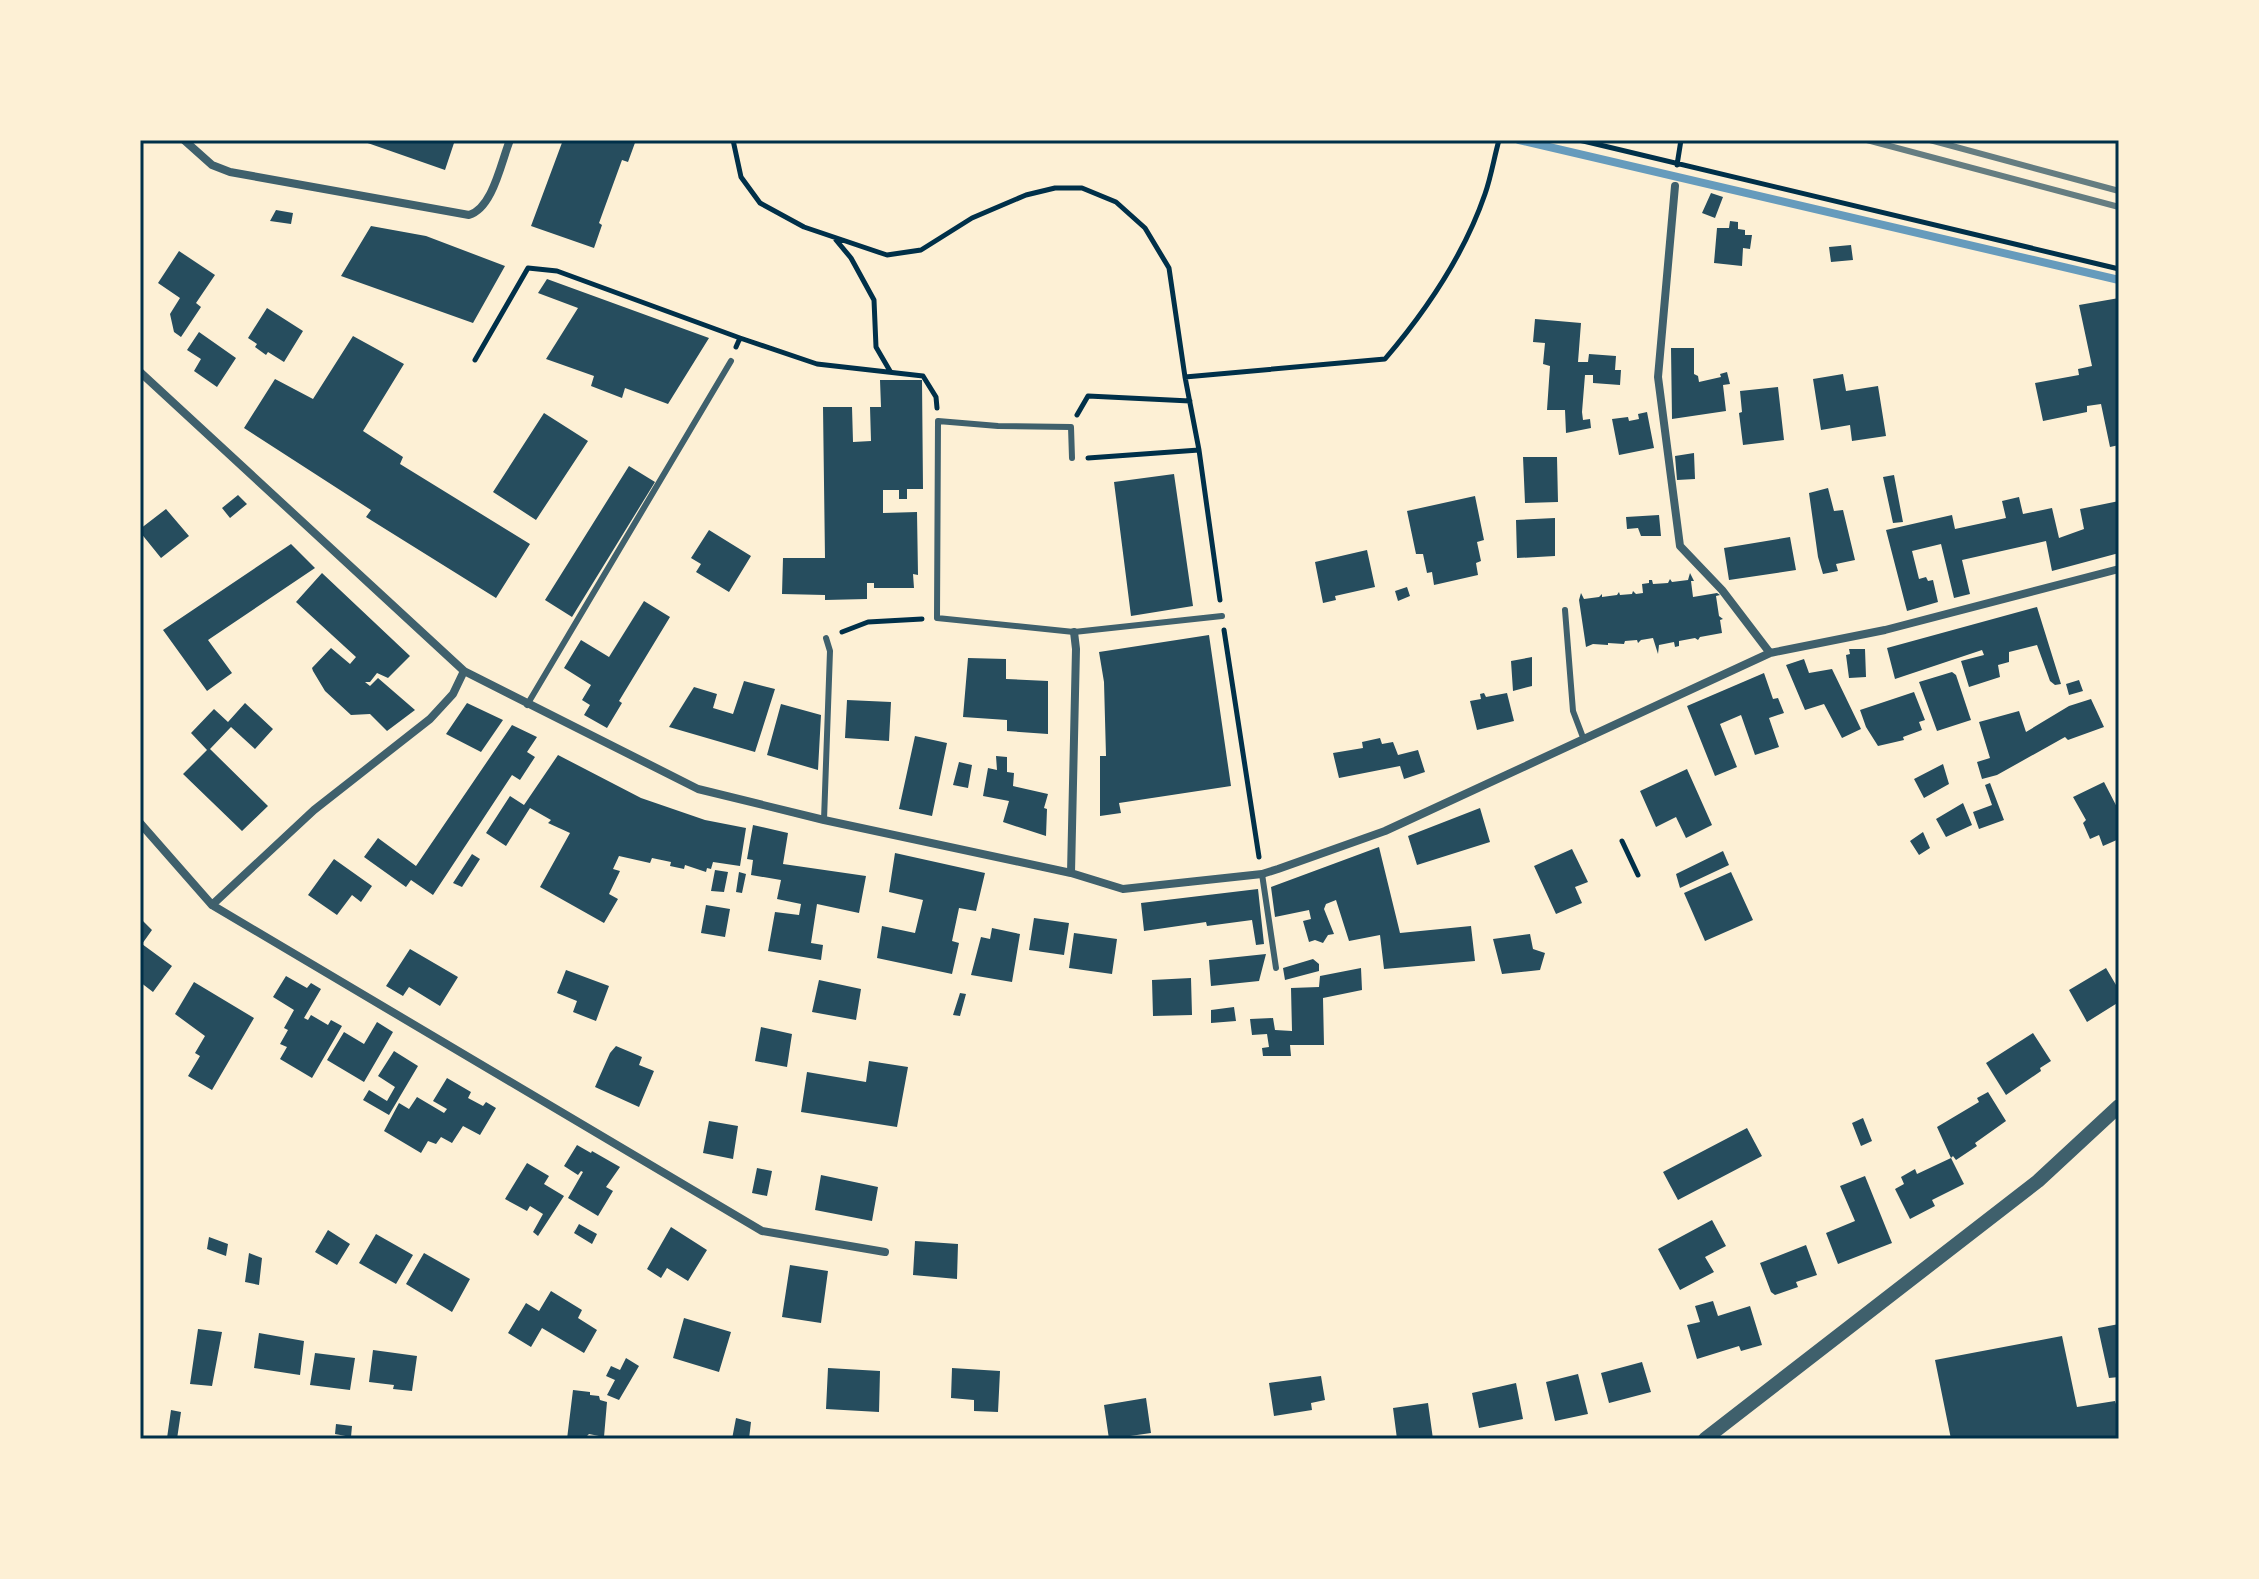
<svg xmlns="http://www.w3.org/2000/svg" width="2259" height="1579" viewBox="0 0 2259 1579" font-family="'Sofia Sans Condensed',sans-serif">
<style>
.lines{fill:none;stroke-linecap:round;stroke-linejoin:round}
.stream{stroke:#669bbc;stroke-width:8}
.building{fill:#264d5e}
.path{stroke:#003049;stroke-width:5}
.service{stroke:#3f606c;stroke-width:6}
.minor{stroke:#3f606c;stroke-width:8}
.tertiary{stroke:#3f606c;stroke-width:14}
.rail{stroke:#657d81;stroke-width:6}
.neatline{fill:none;stroke:#003049;stroke-width:3}
</style>
<rect width="100%" height="100%" fill="#fdf0d5"/>
<g class="lines">
<path class="stream" d="M1519,140L2119,280"/>
</g>
<path class="building" d="M359,140H455L445,170Z
M563,140H636L628,162L622,160L599,223L602,225L594,248L531,226Z
M1711,193L1723,197L1715,218L1702,213Z
M276,210L293,213L291,224L270,221Z
M1730,221L1738,222V229L1745,230V235H1752L1750,249L1743,248L1742,266L1714,263L1717,228H1729Z
M371,226L426,236L505,266L473,323L341,276Z
M1851,245L1853,260L1831,262L1829,247Z
M179,251L215,275L196,303L201,307L181,337L174,332L170,314L180,298L158,283Z
M547,279L709,338L668,404L625,388L622,398L591,386L594,376L546,359L578,308L538,293Z
M2119,298V445L2110,447L2101,404L2087,406V412L2043,421L2035,383L2079,375L2078,369L2092,366L2079,305Z
M267,308L303,331L284,362L268,352L266,355L255,347L257,344L248,338Z
M1535,319L1581,323L1578,362H1588L1589,354L1616,356L1615,370H1621L1620,385L1593,383V375H1585L1582,412L1583,420L1590,419L1591,428L1566,433L1565,410H1547L1550,366L1543,364L1545,343L1533,342Z
M199,332L236,358L217,387L194,371L201,359L187,350Z
M353,336L404,364L363,431L403,457L400,464L530,544L496,598L366,517L371,510L244,428L275,379L313,399Z
M1671,348H1694V374L1698,376L1699,382L1721,377L1720,374L1727,372L1730,384L1723,385L1726,411L1672,419Z
M1843,374L1846,391L1878,386L1886,436L1852,441L1850,425L1821,430L1813,379Z
M880,380H922L923,489H907V499H899V490H883V513L917,512L918,575L913,574L914,588H874V583H867V599L825,600V595L782,594L783,558H825L823,407H852L853,442L871,441L870,407H881Z
M1778,387L1784,440L1743,445L1739,413L1742,412L1740,391Z
M1647,412L1654,448L1619,455L1612,419L1628,417L1629,421L1639,419L1638,414Z
M544,413L588,441L536,520L493,492Z
M1694,453L1695,479L1677,480L1675,456Z
M1523,457H1557L1558,502L1525,503Z
M629,466L655,482L572,617L545,600Z
M1174,474L1193,606L1131,616L1114,482Z
M1894,475L1903,522L1893,523L1883,477Z
M1828,488L1834,511L1843,510L1855,560L1836,564L1838,571L1823,574L1818,557L1809,493Z
M238,495L247,504L230,518L222,508Z
M1475,496L1484,540L1477,542L1481,561L1476,563L1478,575L1434,585L1432,572L1427,573L1423,554H1416L1407,511Z
M2019,497L2023,514L2052,508L2059,538L2084,529L2080,509L2119,501V553L2052,571L2046,541L1962,560L1970,594L1954,598L1941,544L1912,551L1919,579L1926,577L1928,581L1933,580L1938,602L1907,611L1886,530L1952,515L1955,529L2006,518L2002,501Z
M166,509L189,536L161,558L140,532V529Z
M1659,515L1661,536H1641L1638,528L1627,529L1626,517Z
M1555,518V556L1517,558L1516,520Z
M709,530L751,556L729,592L696,572L701,564L691,558Z
M1790,537L1796,570L1729,580L1724,548Z
M291,544L315,568L208,640L232,673L207,691L163,630Z
M1367,550L1375,587L1335,596L1336,600L1323,603L1315,562Z
M322,573L410,656L388,678L377,673L370,682H365L370,686L378,678L415,710L387,731L370,714L351,715L325,691L313,671L312,668L331,648L350,664L356,657L296,602Z
M1690,573L1694,581H1691L1693,597L1717,593L1720,595L1716,596L1719,616L1723,619L1720,620L1722,633L1700,637L1698,640L1695,638L1679,641V646L1675,647L1674,642L1659,645L1658,654L1653,638L1641,640L1638,643L1637,640L1625,641L1624,644L1608,643V645L1593,644L1586,647L1579,600L1581,593L1584,599L1599,597L1602,594V597L1617,595L1619,592L1620,595L1632,594L1633,591L1636,594L1643,593L1642,584L1649,583V580H1652L1653,584L1668,583L1670,579L1672,582L1688,580Z
M1407,587L1410,596L1398,601L1395,591Z
M644,601L670,617L619,701L622,703L607,728L584,715L590,705L582,700L591,685L564,668L581,640L609,657Z
M2037,607L2061,684L2055,685L2050,681L2037,645L2009,652V662L1998,665L2000,677L1969,687L1961,661L1984,655L1982,650L1895,679L1887,648Z
M1209,635L1231,786L1119,803L1121,813L1100,816V756H1106L1104,682L1099,652Z
M1849,649H1865L1866,677L1849,678L1846,655L1850,654Z
M1532,657V686L1513,691L1511,661Z
M968,658L1006,659V679L1048,681V734L1007,731V720L963,717Z
M1804,659L1809,673L1832,669L1861,729L1842,738L1824,704L1805,710L1786,665Z
M1952,672L1956,675L1971,720L1937,731L1919,682Z
M1764,673L1773,699L1778,698L1784,713L1769,718L1779,747L1755,755L1741,715L1720,724L1737,767L1715,776L1687,706Z
M2079,680L2083,691L2069,695L2066,684Z
M744,681L775,689L755,752L669,727L694,687L717,694L713,708L733,714Z
M1914,692L1925,720L1919,722L1922,730L1903,737L1904,740L1878,746L1866,727L1860,710Z
M1484,693L1486,697L1507,693L1514,721L1477,730L1470,701L1481,699L1480,694Z
M2091,699L2104,727L2068,740L2065,737L1997,775L1982,779L1977,762L1990,758L1979,722L2019,711L2026,732L2069,706Z
M847,700L891,702L889,741L845,738Z
M245,703L273,729L255,749L231,727L210,749L268,806L242,831L183,774L207,750L191,733L214,709L228,722Z
M467,703L503,720L481,752L446,734Z
M781,704L821,715L818,770L767,755Z
M512,725L537,737L527,752L535,757L520,780L512,775L433,895L411,880L406,887L364,857L378,838L416,866Z
M915,736L947,743L932,816L899,809Z
M1380,738L1382,744L1393,742L1398,755L1418,750L1425,772L1404,779L1400,766L1339,778L1333,753L1363,748L1362,742Z
M558,755L641,798L705,820L746,828L740,866L713,862L711,869L707,868L706,872L685,865L684,869L670,866L671,862L652,858L650,863L619,856L613,869L620,871L609,894L618,899L604,923L540,887L570,833L548,823L551,820L530,808L506,846L486,833L510,796L524,805Z
M996,756L1007,757V772L1014,773L1013,786L1048,794L1044,808L1047,809L1046,836L1003,822L1009,801L983,796L988,768L997,770Z
M959,762L972,765L968,788L953,785Z
M1943,764L1949,784L1924,798L1914,779Z
M1687,769L1712,825L1686,838L1676,817L1656,827L1640,791Z
M2104,782L2119,811V839L2103,846L2099,835L2090,839L2083,823L2086,820L2073,797Z
M1990,783L2004,820L1979,829L1973,812L1992,805L1985,785Z
M1963,803L1972,825L1946,837L1936,819Z
M1480,808L1490,842L1417,865L1408,836Z
M753,825L788,833L783,864L866,876L859,913L817,904L811,943L823,945L821,960L768,951L775,912L799,915L801,904L777,899L781,880L751,875L753,860L747,859Z
M1923,832L1930,848L1919,855L1910,841Z
M1379,847L1400,933L1471,926L1475,961L1384,969L1380,935L1349,941L1336,900L1326,904L1324,909L1334,934L1328,935L1323,943L1315,940L1309,942L1303,921L1311,919L1309,910L1275,917L1271,887Z
M1572,849L1588,882L1575,887L1582,903L1556,914L1534,866Z
M1723,851L1729,865L1680,888L1676,874Z
M895,853L985,873L976,911L959,908L952,941L959,943L952,974L877,958L882,926L915,933L923,900L889,892Z
M472,854L480,859L462,887L453,883Z
M334,859L372,886L361,902L352,895L337,915L308,895Z
M715,870L728,872L724,892L711,891Z
M739,872L746,874L742,893L736,892Z
M1731,872L1753,920L1705,941L1684,893Z
M1258,889L1264,944L1256,945L1252,920L1207,926L1206,922L1144,931L1141,903Z
M706,905L730,909L725,937L701,933Z
M140,918L152,930L142,944L172,966L153,992L140,982Z
M1034,918L1069,923L1064,955L1029,950Z
M992,928L1020,934L1012,982L971,975L981,937L990,939Z
M1074,933L1117,939L1112,974L1069,968Z
M1530,934L1533,949L1545,953L1540,970L1502,974L1493,939Z
M410,949L458,977L440,1006L409,987L403,996L386,986Z
M1266,954L1259,981L1211,986L1209,960Z
M1313,959L1319,964V971L1285,980L1283,968Z
M1361,968L1362,990L1323,998L1324,1045H1290L1291,1056H1263L1262,1048L1269,1047L1267,1034L1252,1035L1250,1019L1273,1018L1275,1030L1292,1031L1291,988L1319,987L1320,976Z
M2106,968L2119,990V1002L2087,1022L2069,990Z
M566,970L609,986L596,1021L573,1012L577,1001L557,993Z
M286,976L307,988L311,983L321,989L304,1018L308,1020L311,1015L328,1025L331,1020L342,1026L312,1078L280,1059L287,1047L280,1044L288,1030L284,1028L294,1010L273,997Z
M1191,978L1192,1015L1153,1016L1152,980Z
M819,980L861,989L856,1020L812,1012Z
M194,982L254,1018L212,1090L188,1076L200,1056L195,1053L205,1036L175,1014Z
M960,993L966,994L960,1016L953,1015Z
M1234,1007L1236,1021L1211,1023V1010Z
M377,1022L393,1032L364,1082L327,1060L344,1032L364,1044Z
M761,1027L792,1034L787,1067L755,1061Z
M2033,1033L2051,1061L2040,1068L2041,1071L2006,1095L1986,1063Z
M616,1046L642,1057L639,1065L654,1071L639,1107L595,1087L610,1053Z
M394,1051L418,1066L389,1115L363,1100L369,1090L387,1101L395,1087L378,1076Z
M869,1061L908,1067L897,1127L801,1112L807,1072L866,1082Z
M447,1078L471,1092L468,1098L483,1106L486,1102L496,1108L480,1135L463,1126L452,1143L441,1137L436,1144L428,1141L421,1153L384,1131L399,1103L409,1109L417,1097L444,1113L447,1109L433,1101Z
M1988,1092L2006,1121L1975,1143L1977,1146L1956,1160L1953,1156L1951,1158L1964,1184L1932,1200L1935,1206L1910,1219L1895,1189L1904,1184L1901,1177L1915,1169L1917,1174L1951,1158L1937,1127L1979,1102L1977,1098Z
M1863,1118L1872,1141L1861,1146L1852,1123Z
M709,1121L738,1126L733,1159L703,1153Z
M1747,1128L1762,1156L1678,1200L1663,1172Z
M577,1145L591,1153L592,1151L620,1167L606,1187L613,1191L598,1216L568,1198L583,1172L581,1171L578,1175L564,1166Z
M527,1163L549,1176L544,1184L564,1196L538,1236L533,1232L543,1214L530,1206L527,1211L505,1199Z
M757,1168L772,1171L767,1196L752,1193Z
M821,1175L878,1187L872,1221L815,1210Z
M1865,1176L1892,1243L1838,1264L1826,1233L1855,1221L1840,1186Z
M1712,1220L1726,1246L1705,1257L1714,1272L1680,1290L1658,1249Z
M579,1224L597,1234L592,1244L574,1233Z
M671,1227L707,1250L688,1281L667,1268L661,1278L647,1269Z
M328,1230L350,1244L337,1265L315,1252Z
M376,1234L413,1255L396,1284L359,1263Z
M209,1237L228,1244L226,1256L207,1249Z
M915,1241L958,1244L957,1279L913,1275Z
M1806,1245L1817,1275L1796,1282L1798,1287L1775,1295L1771,1292L1760,1263Z
M249,1253L262,1258L259,1285L245,1282Z
M424,1253L470,1279L452,1312L406,1284Z
M790,1265L828,1271L821,1323L782,1317Z
M551,1291L582,1310L578,1318L597,1330L584,1353L542,1328L531,1347L508,1333L526,1303L539,1311Z
M1713,1301L1718,1316L1750,1306L1762,1345L1741,1351L1739,1346L1697,1359L1687,1325L1700,1322L1695,1306Z
M684,1318L731,1332L719,1372L673,1358Z
M2119,1324V1377L2109,1378L2098,1328Z
M198,1329L222,1332L212,1386L190,1384Z
M259,1333L304,1341L300,1375L254,1368Z
M2062,1336L2077,1407L2115,1401L2116,1404H2119V1439H1951L1935,1360Z
M373,1350L417,1356L412,1391L393,1389L394,1385L369,1382Z
M315,1353L355,1358L350,1390L310,1385Z
M626,1358L639,1366L619,1400L607,1395L615,1380L606,1376L611,1366L620,1370Z
M1642,1362L1651,1392L1609,1403L1601,1373Z
M828,1368L880,1371L879,1412L826,1409Z
M952,1368L1000,1371L998,1412L974,1411V1400L951,1398Z
M1578,1374L1588,1414L1555,1421L1546,1382Z
M1321,1376L1325,1400L1311,1403L1312,1410L1274,1416L1269,1383Z
M1516,1383L1523,1419L1479,1428L1472,1393Z
M573,1390L590,1392V1395L599,1396L600,1400L607,1402L604,1437L589,1434L585,1438L567,1439Z
M1146,1398L1151,1433L1109,1439L1104,1405Z
M1428,1403L1433,1439H1397L1393,1408Z
M171,1410L181,1412L177,1439L167,1438Z
M736,1418L751,1422L749,1439H732Z
M336,1424L352,1426L351,1437L335,1434Z"/>
<g class="lines">
<path class="path" d="M733,140L741,177L760,203L804,227L887,255L921,250L972,218L1026,195L1055,188H1082L1116,202L1145,228L1169,268L1185,377
M1579,140L2119,269
M1677,165L1681,140
M836,240L851,258L874,300L876,347L890,371
M736,347L740,338L817,364L923,376L936,397L937,408
M475,360L528,268L557,271L740,338
M1077,415L1088,396L1190,401
M1088,458L1199,450
M1220,600L1199,450L1185,377L1385,359C1426,311 1464,255 1485,194C1491,177 1494,158 1499,140
M1224,630L1259,857
M842,632L868,622L922,619
M1622,841L1638,875"/>
<path class="service" d="M1072,458L1071,427L998,426L938,421L937,618L1074,632L1222,616
M1565,610L1573,711L1584,740
M527,705L731,361
M824,820L830,651L826,638
M1262,874L1276,968"/>
<path class="minor" d="M184,140L212,165L230,172L469,215C493,208 501,162 510,140
M1675,186L1658,377L1680,546L1722,590L1770,653
M140,372L464,671L698,789L824,820L1071,873L1123,889L1262,874L1278,869L1385,831L1770,653L1885,630L2119,569
M140,823L212,905L762,1231L885,1252
M1071,873L1076,649L1074,632
M212,905L314,810L430,719L453,694L464,671"/>
<path class="tertiary" d="M1705,1439L2038,1181L2119,1106"/>
<path class="rail" d="M1867,140L2119,207
M1930,140L2119,191"/>
</g>
<rect width="2259" height="1579" fill="none" stroke="#fdf0d5" stroke-width="284"/>
<rect x="142" y="142" width="1975" height="1295" class="neatline"/>
</svg>
